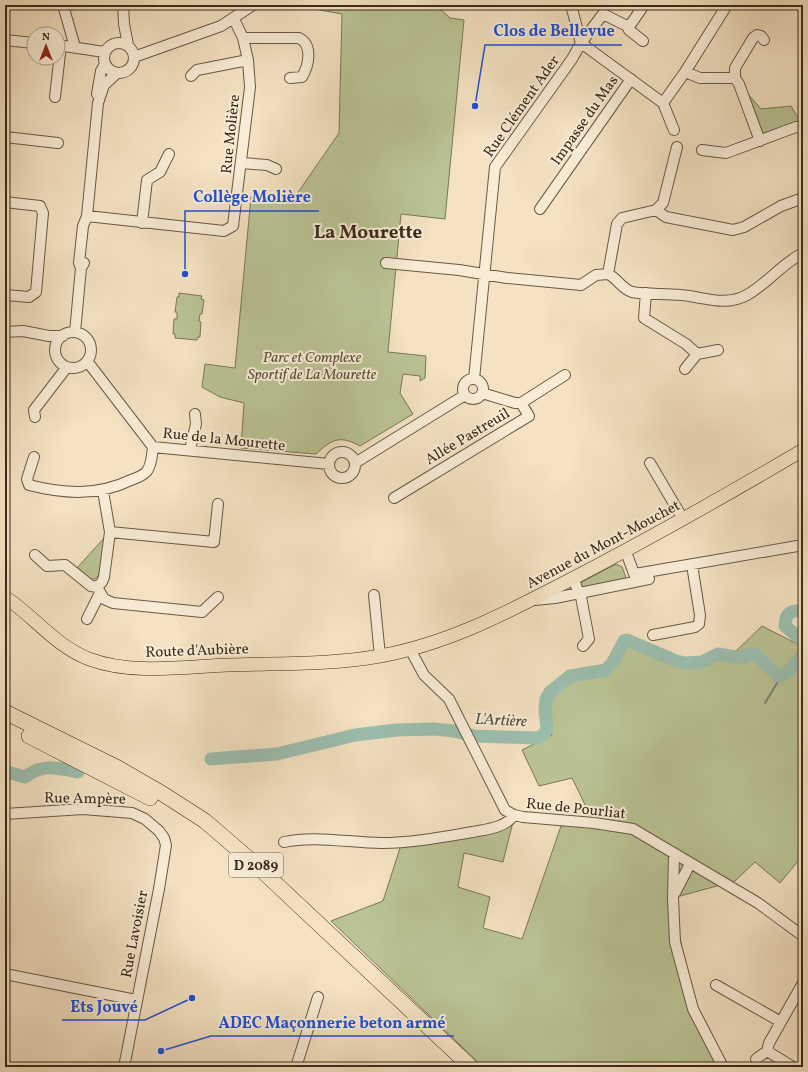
<svg xmlns="http://www.w3.org/2000/svg" width="808" height="1072" viewBox="0 0 808 1072" font-family="Vollkorn,serif">
<style>
.green{fill:#bac394;stroke:#7a7757}
.lines{fill:none;stroke-linecap:round;stroke-linejoin:round}
.stream{stroke:#748373;stroke-width:2}
.river{stroke:#9cbeaf;stroke-width:13}
.minor-casing{stroke:#685944;stroke-width:12}
.major-casing{stroke:#392b1a;stroke-width:14}
.highway-casing{stroke:#392b1a;stroke-width:16}
.minor{stroke:#f8ecd7;stroke-width:10}
.major{stroke:#f4e2c2;stroke-width:13}
.highway{stroke:#f4e2c2;stroke-width:15}
.labels{text-anchor:middle;stroke-width:4;stroke-linejoin:round;paint-order:stroke}
.shield{fill:#f8ecd7;stroke:#726553;stroke-width:1}
.shield-label{font-size:14px;font-weight:bold;fill:#392b1a}
.street-label{font-size:15px;fill:#392b1a;stroke:#f8ecd7}
.park-label{font-size:15px;font-style:italic;fill:#595138;stroke:#f8ecd7}
.water-label{font-size:16px;font-style:italic;fill:#52503f;stroke:#f8ecd7}
.district-label{font-size:19px;font-weight:bold;fill:#392b1a;stroke:#f8ecd7}
.leader{fill:none;stroke:#1d4ed8;stroke-width:1.5}
.callout-dot{fill:#1d4ed8;stroke:#f8ecd7;stroke-width:1.5}
.callout-label{font-size:16px;text-anchor:middle;font-weight:bold;fill:#1d4ed8;stroke:#f8ecd7;stroke-width:4;stroke-linejoin:round;paint-order:stroke}
</style>
<rect width="100%" height="100%" fill="#f4e2c2"/>
<filter id="stains"><feTurbulence type="fractalNoise" baseFrequency=".005" numOctaves="4"/><feColorMatrix values="0 0 0 0 .2 0 0 0 0 .09 0 0 0 0 .02 0 0 0 .5 -.17"/></filter>
<radialGradient id="worn" r=".72"><stop offset=".6" stop-color="#630" stop-opacity="0"/><stop offset="1" stop-color="#630" stop-opacity=".3"/></radialGradient>
<path class="green" d="M292,5H436L450,18L464,20L445,219L401,214L388,352L426,356L425,378L420,381V376L403,374L400,393L413,414L360,446C340,435 332,439 316,454L241,448L244,403L220,397L202,387L205,364L235,368L251,197L292,201L339,133L342,14Z
M747,93L761,109L791,106L802,124L766,134L762,133Z
M179,293L202,296L201,299L204,300L202,314H200L199,321L201,322L200,337H198L197,340L175,338V334H173L174,319H177V312H175L177,297H179Z
M105,537L99,575L95,579H90L77,568Z
M616,564L622,567L626,578L583,589L580,584L582,582Z
M762,626L803,647V816L798,824L803,829V855L780,883L755,862L735,881L673,898L693,1009L720,1067H483L331,921L383,901L402,842L513,822L503,862L464,853L458,887L490,897L483,928L522,939L561,826L594,823L572,778L539,786L522,750L552,735L546,699L570,676L606,670L630,640L676,661L702,662L730,657Z"/>
<g class="lines">
<path class="stream" d="M765,703L782,675"/>
<path class="river" d="M803,611C791,610 785,613 785,626L803,641
M211,759L277,754L355,735L397,730L434,729L454,731L474,736L537,738L543,735L547,729L545,710L546,699L550,692L570,676L606,670L613,662L624,641L627,640L676,661L685,663L702,662L718,654L742,658L747,655L755,654L778,676C790,675 796,662 803,653
M5,769L7,772L25,777C44,763 56,768 78,772"/>
<defs>
<path id="minor" d="M63,5L75,47
M123,5L124,24L128,45
M571,5L581,43
M627,26L629,30L643,41
M243,38H299C313,45 309,65 302,77L290,78
M5,40L34,43
M104 58a15 15 0 1 1 30 0a15 15 0 1 1-30 0Z
M581,43L663,103L674,130
M58,45L104,52
M134,57L221,26L253,5
M685,72L700,78H735L739,84L760,141
M191,76L197,70L248,60
M735,78V68L753,38L757,35L761,36L764,40
M97,94L101,71L105,64
M55,97L61,45
M663,103L685,72L727,5
M5,137L58,143
M702,150L726,153L796,127L803,128
M242,163L267,165L276,169
M5,202L40,206L43,213L36,292L29,297L5,295
M540,209L631,79
M656,210L666,217L733,230L744,227L781,206L803,198
M87,216L224,231L233,226L250,87L248,60L243,38L234,19
M142,223L147,180L160,172L169,154
M386,263L459,270L507,278L581,285L596,275L608,274C617,278 622,289 632,292C647,295 665,293 681,295C704,297 725,307 747,295C767,284 780,265 803,253
M81,268L79,263L83,226L87,216L98,103L104,85L117,73
M608,274L617,224L622,218L656,210L663,203L677,147
M646,293L644,318L686,344L697,354
M5,332L23,331L49,336H63
M75,332L81,268L84,263
M55 350a18 18 0 1 1 36 0a18 18 0 1 1-36 0Z
M87,361L153,447L329,464
M685,369L697,354L718,350
M474,379L495,167L572,59L581,43L603,14L627,26L631,24L644,5
M463 389a10 10 0 1 1 20 0a10 10 0 1 1-20 0Z
M521,403L565,375
M35,417L34,410L67,367
M190,450L196,424L195,414
M329 465a13 13 0 1 1 26 0a13 13 0 1 1-26 0Z
M34,457L27,479L29,485C64,494 98,496 131,480C137,478 143,476 147,471C152,464 152,455 153,447
M355,463L465,395
M650,463L683,519
M394,498L529,416L521,403H515L482,393
M110,532L214,542L218,504
M626,552L636,579
M35,555L47,566L65,565L91,586L97,587L104,599L113,603L202,612L218,597
M635,574L803,545
M578,576L575,581L576,586L581,597L589,639L583,646
M97,587L102,582L104,577L110,532L103,491
M374,595L380,656
M535,600L555,598L649,579
M87,619L100,593
M653,635L695,627L699,624L700,615L692,565
M410,649L424,675L449,699L505,810L514,815L523,817L594,823L633,829L758,903L803,936
M5,814L83,809L132,813L145,819L159,831L164,838L166,845L159,889L124,1067
M284,842C315,835 350,843 382,843C412,843 443,837 473,832C487,829 505,828 514,815
M674,854L673,898L675,942L693,1009L723,1067
M675,893L690,864
M5,974L136,1000
M716,985L781,1022
M756,1059L767,1051
M296,1067L318,997
M793,1067L767,1051L769,1043L803,983"/>
<path id="major" d="M5,597C34,616 55,646 89,659C132,675 183,667 228,665C278,663 330,665 380,656C447,644 506,613 566,582C647,540 725,496 803,450"/>
<path id="highway" d="M5,712L118,768L163,794L205,821L256,865L471,1067
M29,736L150,798"/>
</defs>
<use href="#minor" class="minor-casing"/>
<use href="#major" class="major-casing"/>
<use href="#highway" class="highway-casing"/>
<use href="#minor" class="minor"/>
<use href="#major" class="major"/>
<use href="#highway" class="highway"/>
</g>
<g class="labels">
<rect class="shield" x="229" y="853" width="54" height="24" rx="3"/>
<g class="shield-label">
<text x="256" y="870">D 2089</text>
</g>
<g class="street-label">
<text transform="translate(521 106) rotate(-55)" y="5">Rue Clément Ader</text>
<text transform="translate(584 120) rotate(-55)" y="5">Impasse du Mas</text>
<text transform="translate(230 134) rotate(-84)" y="5">Rue Molière</text>
<text transform="translate(467 436) rotate(-31)" y="5">Allée Pastreuil</text>
<text transform="translate(224 439) rotate(6)" y="5">Rue de la Mourette</text>
<text transform="translate(603 544) rotate(-28)" y="5">Avenue du Mont-Mouchet</text>
<text transform="translate(197 650) rotate(-2)" y="5">Route d'Aubière</text>
<text transform="translate(85 798) rotate(1)" y="5">Rue Ampère</text>
<text transform="translate(576 808) rotate(6)" y="5">Rue de Pourliat</text>
<text transform="translate(134 934) rotate(-79)" y="5">Rue Lavoisier</text>
</g>
<g class="park-label">
<text x="312" y="362">Parc et Complexe<tspan x="312" dy="17">Sportif de La Mourette</tspan></text>
</g>
<g class="water-label">
<text transform="translate(501 719) rotate(3)" y="6">L'Artière</text>
</g>
<g class="district-label">
<text x="368" y="238">La Mourette</text>
</g>
</g>
<path class="leader" d="M475 106L485 45H622M185 274L185 211H319M192 998L145 1020H62M161 1051L211 1036H454"/>
<g class="callout-dot">
<circle cx="475" cy="106" r="4"/>
<circle cx="185" cy="274" r="4"/>
<circle cx="192" cy="998" r="4"/>
<circle cx="161" cy="1051" r="4"/>
</g>
<g class="callout-label">
<text x="554" y="36">Clos de Bellevue</text>
<text x="252" y="202">Collège Molière</text>
<text x="104" y="1012">Ets Jouvé</text>
<text x="332" y="1028">ADEC Maçonnerie beton armé</text>
</g>
<rect width="808" height="1072" fill="none" stroke="#f4e2c2" stroke-width="20"/>
<rect x="6" y="6" width="796" height="1060" fill="none" stroke="#392b1a" stroke-width="2"/>
<rect x="10" y="10" width="788" height="1052" fill="none" stroke="#392b1a"/>
<g transform="translate(46 46)"><circle r="19" fill="#f8ecd7" stroke="#ac9f8b"/>
<path d="M0-3L7 15L0 10L-7 15Z" fill="#8f2418"/>
<text y="-6" font-size="11" font-weight="bold" text-anchor="middle" fill="#392b1a">N</text>
</g>
<rect width="100%" height="100%" filter="url(#stains)"/>
<rect width="100%" height="100%" fill="url(#worn)"/>
</svg>
